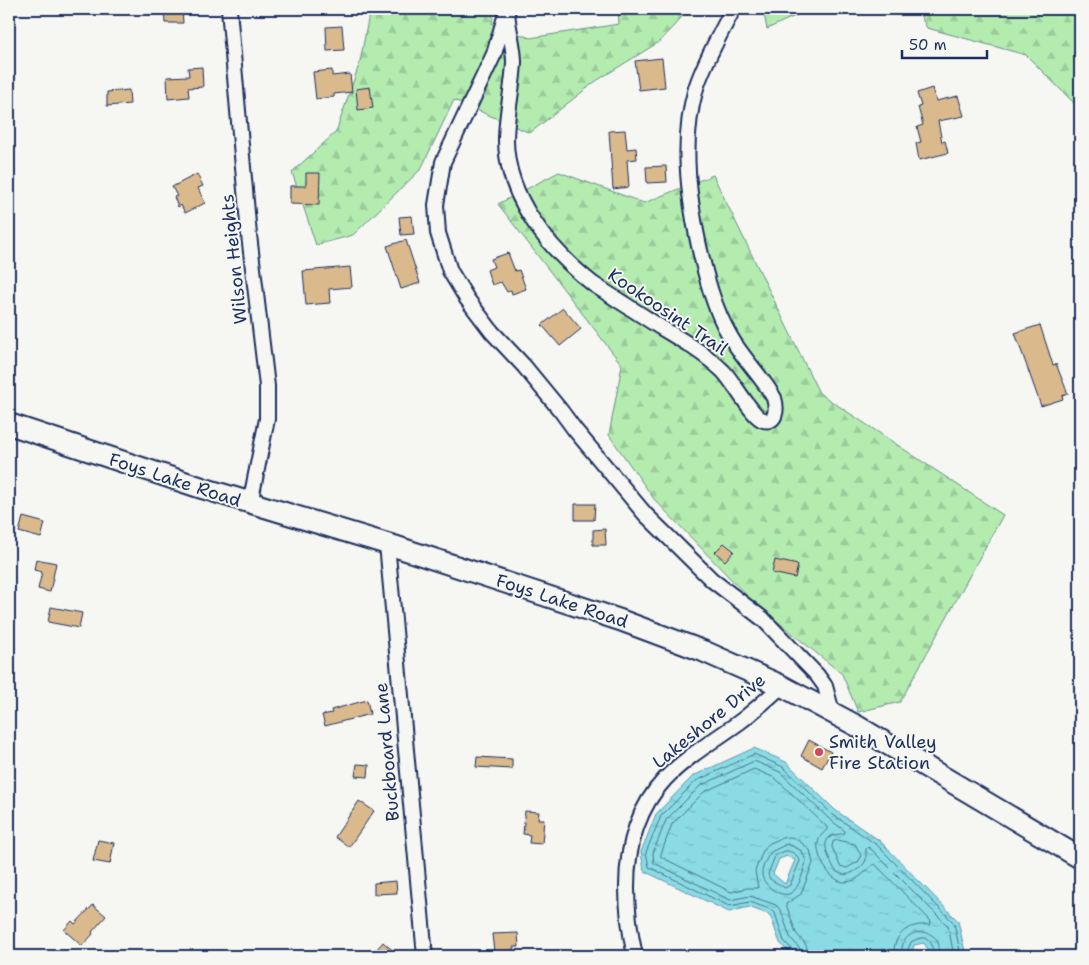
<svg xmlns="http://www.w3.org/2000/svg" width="1089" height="965" viewBox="0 0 1089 965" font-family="'Shantell Sans',sans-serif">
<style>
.forest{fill:url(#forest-firs);stroke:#688e87}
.water{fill:url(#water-ripples);stroke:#5e96ae;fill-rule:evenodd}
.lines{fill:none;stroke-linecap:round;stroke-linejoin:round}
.shore{stroke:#477493;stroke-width:1}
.building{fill:#dab98d;stroke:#1b2f5e}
.street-casing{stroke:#1b2f5e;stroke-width:18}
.secondary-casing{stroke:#1b2f5e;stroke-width:24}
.street{stroke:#f6f6f2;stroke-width:14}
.secondary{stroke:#f6f6f2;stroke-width:20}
.poi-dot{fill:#d1495b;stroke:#f6f6f2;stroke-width:2}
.labels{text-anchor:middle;stroke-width:4;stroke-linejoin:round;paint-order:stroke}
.street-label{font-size:18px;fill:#1b2f5e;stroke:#f6f6f2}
.poi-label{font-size:18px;fill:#1b2f5e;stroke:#f6f6f2;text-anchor:start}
</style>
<defs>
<pattern id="forest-firs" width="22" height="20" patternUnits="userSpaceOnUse" patternTransform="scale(1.25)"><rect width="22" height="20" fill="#b4ecb0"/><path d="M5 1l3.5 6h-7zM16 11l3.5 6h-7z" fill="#9acb9a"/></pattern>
<pattern id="water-ripples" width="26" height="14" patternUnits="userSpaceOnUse" patternTransform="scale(1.25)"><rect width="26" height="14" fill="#8adbe3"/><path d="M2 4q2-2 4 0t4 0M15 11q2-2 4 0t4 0" fill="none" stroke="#76bcc5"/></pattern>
</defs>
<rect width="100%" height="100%" fill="#f6f6f2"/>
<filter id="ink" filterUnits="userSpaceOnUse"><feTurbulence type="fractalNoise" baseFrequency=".02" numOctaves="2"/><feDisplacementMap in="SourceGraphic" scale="10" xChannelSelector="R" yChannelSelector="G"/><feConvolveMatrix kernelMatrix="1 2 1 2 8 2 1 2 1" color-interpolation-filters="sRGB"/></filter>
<g filter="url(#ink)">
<path class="forest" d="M370,9H494L492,24L530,38L619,24L618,9H689L659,42L596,81L530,133L454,100L421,169L353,235L316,245L292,172L336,132L360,62Z
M763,9H810L767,29Z
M917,9H1080V109L1026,55L927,28Z
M559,172L644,203L713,175L819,393L1003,515L900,702L858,712L842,674L750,599L654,499L609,435L622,365L498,204Z"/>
<path class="water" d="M754,748L786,762L835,810L880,841L958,921L966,956H921L929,951L924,943L914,945L912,953L918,956H792L780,943L770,915L749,907L729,912L644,871L641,852L656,814L693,776ZM787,856L795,860L785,884L773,874L779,859Z"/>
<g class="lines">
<path class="shore" d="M838,840L855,844L861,855L859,861L847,868L840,866L832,847L833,842Z
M788,844L802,851L806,861C804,870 799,889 791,893C781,899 761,884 762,873C762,867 767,857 771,852Z
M785,851C791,850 798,855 800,861L790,885L785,888L770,879L768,874L775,856Z
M795,956L794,951L784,941L775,913L772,910L750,902L729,906L649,867L646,852L661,816L696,781L754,754L783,767L832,814L877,845L954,923L961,956
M801,956L800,949L790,937L781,911L776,905L750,896L730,900L654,863L653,853L666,820L700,786L754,761L780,772L828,818L845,831L844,834C823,834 823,845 830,860C833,865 834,871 839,873C845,876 850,874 855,871C860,868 863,866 866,860V849L868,847L872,850L948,926L954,956
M809,956L806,945L796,933L786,904L801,894L813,863L810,850L797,839L790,837L782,838L770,843L764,848L755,871L758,888H747L731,892L661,857V854L672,824L704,792L754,769L775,778L827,827V830C822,834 819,837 818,843C816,857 830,882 845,882C860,882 866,868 875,864L931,921L930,925C909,923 892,934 894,956
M902,956C897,922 948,926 938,956
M908,956L907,952L911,942C915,940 922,936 927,939C933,942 934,952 930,956"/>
</g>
<path class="building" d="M164,9H182L183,23H165Z
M342,26L344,50L327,51L326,27Z
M662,58L665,87L639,90L635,61Z
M202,67L203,87L188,88L189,97L168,99L167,77L189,76L188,68Z
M332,70V76L350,74L352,92L334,94V97L316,99L313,72Z
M370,87L373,108L358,110L356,89Z
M932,88L936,101L958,96L964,116L938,121L942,142L945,141L948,153L919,160L916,143L921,142L917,127L923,125L918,107L921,106L917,93Z
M129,90L130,104L107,106V92Z
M625,130L627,149L636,148L637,159L627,160L629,187L613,189L609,131Z
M666,166L667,182L647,183L646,167Z
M306,173H320L319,205L290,204V186H306Z
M197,174L203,186L198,188L205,203L185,213L181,205L178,207L174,197L177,196L172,187Z
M412,216L414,234L401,235L399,217Z
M406,240L420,283L401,289L387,246Z
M508,253L515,271L519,270L526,289L512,294L511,290L507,292L501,282L492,285L487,270L494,267L491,259Z
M350,267L352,287L329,289L330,303L306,305L303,271Z
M563,308L581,329L560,346L542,325Z
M1040,325L1053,365L1056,364L1068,394L1062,396L1063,399L1041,406L1015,333Z
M575,504H595L594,520H575Z
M23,517L45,523L41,538L19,532Z
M605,529L606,545H593V530Z
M724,543L734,551L725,561L715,552Z
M36,559L56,563L50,592L38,589L42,572L34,570Z
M775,560L798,565L795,578L772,573Z
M51,607L82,613L79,628L48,622Z
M367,700L370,714L325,726L322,715L332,713L331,710Z
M809,740L831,752L822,768L801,756Z
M477,757L512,759V769L476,767Z
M357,764L369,765L368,777L355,776Z
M359,801L374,811L349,847L335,837Z
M525,811L539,812L538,819H544L542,844L529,843L530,835L523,834Z
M98,840L114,843L110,864L93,861Z
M396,881L397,893L374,894V883Z
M93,905L106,916L92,932L93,934L82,946L64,930L72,921L75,924Z
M518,933L519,947H513V951L494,952L492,934Z
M383,942L399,956H383L376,950Z"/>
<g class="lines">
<defs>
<path id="street" d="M229,9L249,235L267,386V419L250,504
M507,9C507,26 514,44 514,62C513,88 506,114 506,141C507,199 550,250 593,284C615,298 638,313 660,327C682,340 704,353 723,371C733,381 751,414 761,419C777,426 777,408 774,398C762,376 742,358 730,336C714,309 706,277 699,246C688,194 681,140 696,88C705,60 720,35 733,9
M505,17L494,54L443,162L436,205L438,233L450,271L467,299L492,332L524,366L561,411L575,430L645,514L712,580L763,619L817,675L825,686L832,712
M387,544L425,956
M635,956C622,896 620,827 665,779C687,756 715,740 741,721C755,710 768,698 782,686"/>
<path id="secondary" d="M9,424L202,488L394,546L620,620L703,651L782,686L857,726L1080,858"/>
</defs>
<use href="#street" class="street-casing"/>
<use href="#secondary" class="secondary-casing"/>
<use href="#street" class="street"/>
<use href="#secondary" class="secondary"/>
</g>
</g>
<circle class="poi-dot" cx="819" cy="752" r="5"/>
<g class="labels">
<g class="street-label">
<text transform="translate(234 259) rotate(-96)" y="6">Wilson Heights</text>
<text transform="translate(668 312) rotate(34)" y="6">Kookoosint Trail</text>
<text transform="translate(175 480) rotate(18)" y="6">Foys Lake Road</text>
<text transform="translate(562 601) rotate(18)" y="6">Foys Lake Road</text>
<text transform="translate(709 721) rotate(-39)" y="6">Lakeshore Drive</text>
<text transform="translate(387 752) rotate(-95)" y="6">Buckboard Lane</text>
</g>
<g class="poi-label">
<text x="829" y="748">Smith Valley<tspan x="829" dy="21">Fire Station</tspan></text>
</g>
</g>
<rect width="1089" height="965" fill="none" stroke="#f6f6f2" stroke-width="30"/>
<rect x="15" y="15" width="1059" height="935" fill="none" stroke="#1b2f5e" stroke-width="2" filter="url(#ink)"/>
<path d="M902 50v8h85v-8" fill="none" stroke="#1b2f5e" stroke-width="2.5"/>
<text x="909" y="50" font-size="15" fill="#1b2f5e" stroke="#f6f6f2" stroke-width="4" paint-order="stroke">50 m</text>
</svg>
